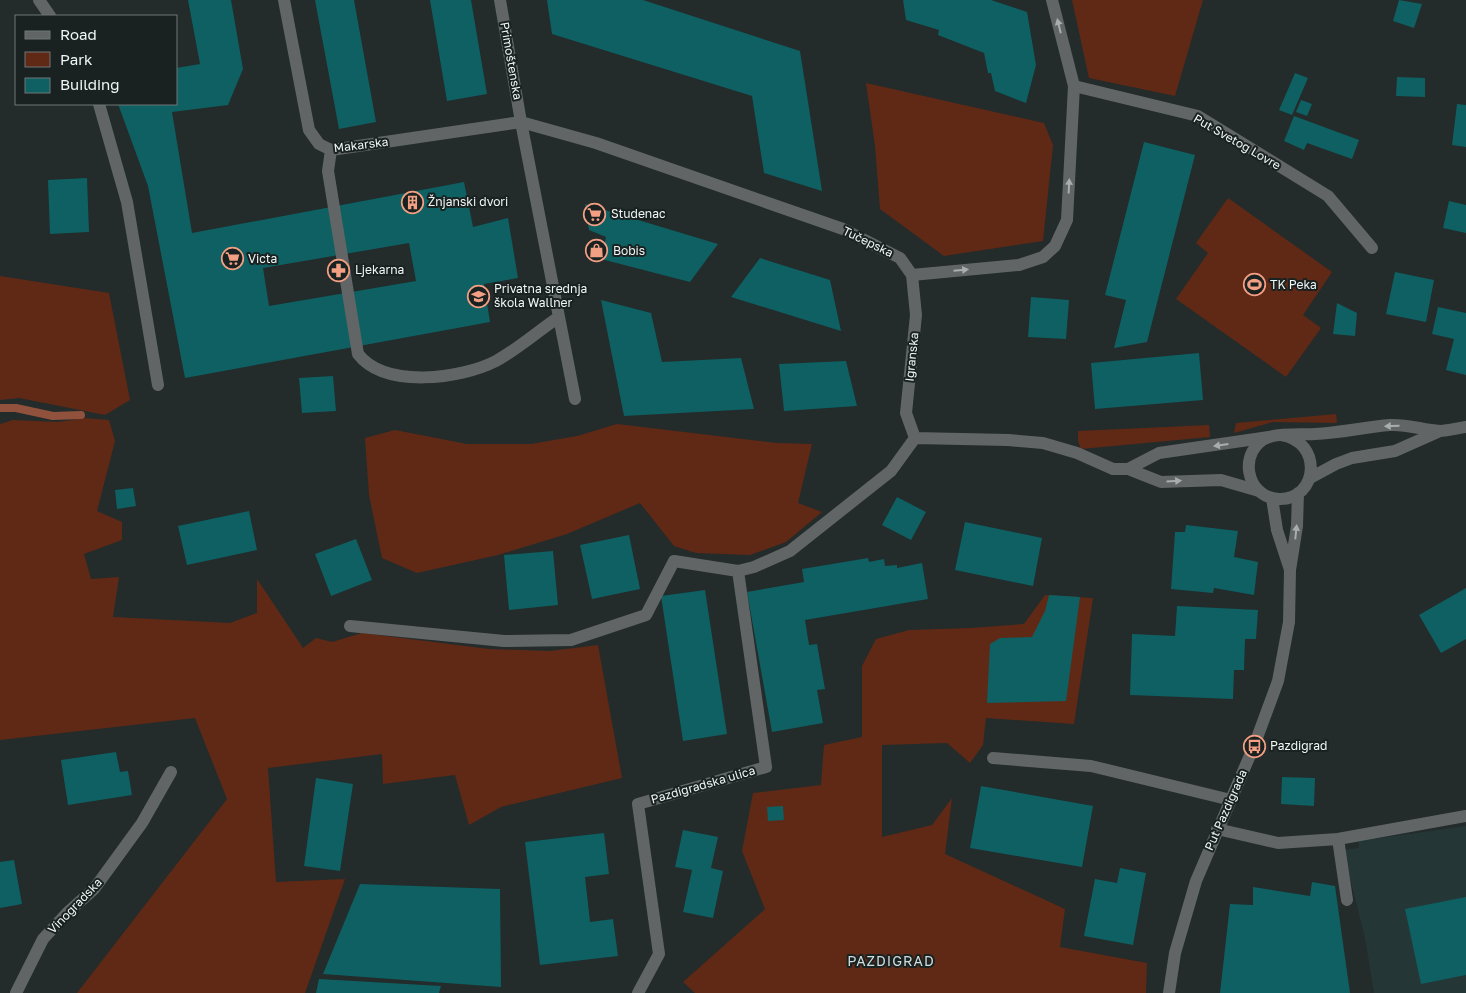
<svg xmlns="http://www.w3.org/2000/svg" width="1466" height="993" viewBox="0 0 1466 993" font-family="'Golos Text',sans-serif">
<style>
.built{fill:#253636}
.green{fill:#602915}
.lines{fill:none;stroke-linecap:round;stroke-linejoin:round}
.stream{stroke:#90523c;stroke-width:8}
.building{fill:#0e6062;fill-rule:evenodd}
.service{stroke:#616565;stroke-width:12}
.minor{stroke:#616565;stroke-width:12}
.tertiary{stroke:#616565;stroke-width:12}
.oneway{fill:#a8aeae}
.labels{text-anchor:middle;stroke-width:4;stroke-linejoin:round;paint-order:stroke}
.street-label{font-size:12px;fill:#f0f6f6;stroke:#192121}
.poi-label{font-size:12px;fill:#f0f6f6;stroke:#192121;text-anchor:start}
.neighbourhood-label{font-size:14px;letter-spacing:1px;fill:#d1dcdc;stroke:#192121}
</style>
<rect width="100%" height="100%" fill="#232b2b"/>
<path class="built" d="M1466,826V993H1374L1365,938L1343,850L1359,848V841Z"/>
<path class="green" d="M1072,0H1203L1175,96L1089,78Z
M866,83L1044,123L1053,145L1043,241L944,256L880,209L875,146Z
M1228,198L1332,272L1303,315L1321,328L1286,377L1176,299L1208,253L1196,243Z
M0,276L109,293L130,400L105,415L19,398L0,400Z
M1336,414L1337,423L1273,422L1234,433L1236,423Z
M86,418L109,420L115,441L97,511L122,522V540L84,554L91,579L119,577L113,617L230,623L257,613V579L303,648L316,638L332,642L362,633L489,649L550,651L598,645L622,778L501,807L469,825L455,775L383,784L382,754L268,768L276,882L345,879L305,993H77L227,799L195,718L0,740V424L13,420L58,422Z
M617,424L777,443L812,444L798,503L822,512L786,542L750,555L696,553L674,546L640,503L567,534L498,555L417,573L382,558L369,495L365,438L395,430L467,444H531L577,436Z
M1209,425L1210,437L1081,449L1078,441V431Z
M1045,595L1093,598L1074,724L986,718L983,745L970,763L947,743L882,745V837L932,825L952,798L945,854L1065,909L1060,947L1147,963L1146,993H695L683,982L765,909L742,851L753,793L821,785L824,745L862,737V666L876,639L909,630L971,628L1024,624Z"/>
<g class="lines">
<path class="stream" d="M0,408H16L53,416L81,415"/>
</g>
<path class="building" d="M188,0H231L243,69L228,105L172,112L192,233L464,182L473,227L508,218L518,278L484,284L490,322L185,378L148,186L118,104H176V68L200,64ZM409,243L416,281L269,306L263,268Z
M315,0H354L376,122L339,129Z
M430,0H471L487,94L447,101Z
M547,0H643L800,51L822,191L764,173L752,96L552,34Z
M903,0H991L1027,12L1036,65L1026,103L995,91L991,73H988L984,53L938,35L939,30L906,20Z
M1399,0L1422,4L1414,28L1393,21Z
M1295,73L1308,78L1292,115L1279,110Z
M1397,77L1425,78V97L1396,96Z
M1301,100L1312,104L1307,116L1296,112Z
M1457,104L1466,105V147L1452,145Z
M1294,116L1359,140L1352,159L1307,143L1304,150L1284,141Z
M1144,142L1195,155L1147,342L1114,348L1126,300L1105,295Z
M87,178L89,232L50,234L48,180Z
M1449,201L1466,205V233L1443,228Z
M585,204L718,244L690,282L601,259L606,237L589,230Z
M760,258L830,280L841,331L731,297Z
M1395,272L1434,280L1426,322L1386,314Z
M1031,297L1069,300L1066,339L1028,337Z
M601,300L651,313L662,362L741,358L754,409L624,416Z
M1337,303L1357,313L1355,336L1333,334Z
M1438,307L1466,313V375L1446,370L1454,339L1432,334Z
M1199,353L1203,400L1095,409L1091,363Z
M846,361L857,406L784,411L779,364Z
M333,376L336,411L302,413L299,378Z
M133,488L136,506L117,509L115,490Z
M897,497L926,512L911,540L882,525Z
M249,511L257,550L187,565L178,526Z
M965,522L1042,538L1033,586L955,570Z
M1186,525L1238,531L1234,557L1258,562L1254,595L1214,588L1213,593L1171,589L1175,532H1185Z
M629,535L640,589L592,599L580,545Z
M356,539L372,580L331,596L315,554Z
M553,551L558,605L509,610L504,555Z
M868,558L869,562L884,559L885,566L897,565V568L922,563L928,599L805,620L809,645L817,644L825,689L817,690L823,723L772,732L747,592L804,582L802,569Z
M1466,588V639L1441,653L1419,615Z
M705,590L727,734L683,741L661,596Z
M1049,595L1080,597L1066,701L987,703L990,644L1000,638L1032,637L1045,611Z
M1177,606L1258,610L1256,639H1245L1244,670H1234L1233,699L1130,695L1132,634L1175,636Z
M116,752L120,772L128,771L132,795L68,805L61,760Z
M1282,777L1315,778L1314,806L1281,804Z
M316,778L353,784L340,871L304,866Z
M981,786L1093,806L1082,867L970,848Z
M783,806L784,820L768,821L767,807Z
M683,830L718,837L711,868L723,871L713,918L683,912L692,870L675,867Z
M604,833L609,874L585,877L590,922L613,919L618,956L540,965L525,842Z
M14,860L22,904L0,908V862Z
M1120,868L1146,873L1133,945L1084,936L1095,879L1117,883Z
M1312,882L1335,886L1350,993H1220L1230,904L1253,905V887L1310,896Z
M360,884L500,889L501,987L323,974Z
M1466,897V975L1421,984L1405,909Z
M319,979L441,986L439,993H316Z"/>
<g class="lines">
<path class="service" d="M39,0L50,16
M1074,86L1198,116L1328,196L1372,248
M99,104L127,202L158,385
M521,122L575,399
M331,150L328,171L358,354C385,389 461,379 496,361C518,349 538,331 559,317
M993,758L1091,766L1231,800
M1217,829L1278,843L1338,839
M1347,900L1338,839L1466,816"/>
<path class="minor" d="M284,0L309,130L319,144L331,150L521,122L596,143L843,229L900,258L912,275
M500,0L521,122
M912,275L1019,265L1043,257L1055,246L1067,220L1074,86L1052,0
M912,275L916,315L906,413L915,438
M915,438L1008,440L1043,443L1077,453L1113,469H1128L1161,482L1221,480L1259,491
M1128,469L1159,453L1269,437
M350,626L504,641L571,640L646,615L674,561L738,571L754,567L790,551L891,471L915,438
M16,993L43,939L67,913L94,889L142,823L171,772
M638,993L659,954L638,804L766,767L738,571"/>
<path class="tertiary" d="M1281,435C1323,441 1319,500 1279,499C1245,498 1237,449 1269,437C1283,433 1300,435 1315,434C1340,433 1365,427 1390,425C1407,424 1423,430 1440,431C1448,431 1458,428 1466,427
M1310,478L1336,464L1352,458L1395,451L1440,431
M1272,498L1277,530L1290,570
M1169,993L1175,953L1196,881L1254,746L1278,681L1289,622L1290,570L1297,526L1298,493"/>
</g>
<defs><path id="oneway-solid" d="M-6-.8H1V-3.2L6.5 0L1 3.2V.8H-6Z" transform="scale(1.25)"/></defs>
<g class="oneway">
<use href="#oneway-solid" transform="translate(1059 26) rotate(-104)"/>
<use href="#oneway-solid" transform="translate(1069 186) rotate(-87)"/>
<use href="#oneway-solid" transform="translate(961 270) rotate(-5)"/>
<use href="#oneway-solid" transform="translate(1392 426) rotate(179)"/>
<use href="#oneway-solid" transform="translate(1221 445) rotate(172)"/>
<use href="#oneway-solid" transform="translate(1174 481) rotate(-4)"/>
<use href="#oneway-solid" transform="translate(1296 532) rotate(-84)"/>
</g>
<defs>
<symbol id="building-ring" viewBox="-11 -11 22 22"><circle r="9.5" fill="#192121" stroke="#f39f83" stroke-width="1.5"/><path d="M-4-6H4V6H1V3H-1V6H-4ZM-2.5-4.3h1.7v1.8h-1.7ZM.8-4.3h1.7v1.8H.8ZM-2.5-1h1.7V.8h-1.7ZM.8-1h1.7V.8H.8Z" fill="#f39f83"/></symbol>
<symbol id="supermarket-ring" viewBox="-11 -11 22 22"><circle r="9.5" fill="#192121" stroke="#f39f83" stroke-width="1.5"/><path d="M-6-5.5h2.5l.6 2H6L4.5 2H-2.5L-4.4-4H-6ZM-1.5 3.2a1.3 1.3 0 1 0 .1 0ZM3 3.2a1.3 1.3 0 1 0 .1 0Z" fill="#f39f83"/></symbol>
<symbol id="shop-ring" viewBox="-11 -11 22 22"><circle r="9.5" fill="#192121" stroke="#f39f83" stroke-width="1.5"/><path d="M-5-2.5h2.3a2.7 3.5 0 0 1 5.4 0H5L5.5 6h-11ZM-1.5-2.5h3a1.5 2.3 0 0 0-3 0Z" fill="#f39f83"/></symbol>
<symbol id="pharmacy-ring" viewBox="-11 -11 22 22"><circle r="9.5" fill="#192121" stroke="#f39f83" stroke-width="1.5"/><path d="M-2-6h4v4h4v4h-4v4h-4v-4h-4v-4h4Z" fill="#f39f83"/></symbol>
<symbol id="stadium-ring" viewBox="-11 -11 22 22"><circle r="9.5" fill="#192121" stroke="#f39f83" stroke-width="1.5"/><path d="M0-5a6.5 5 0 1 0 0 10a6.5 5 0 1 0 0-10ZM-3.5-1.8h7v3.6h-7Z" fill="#f39f83"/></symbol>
<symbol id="school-ring" viewBox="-11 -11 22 22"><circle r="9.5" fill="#192121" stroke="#f39f83" stroke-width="1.5"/><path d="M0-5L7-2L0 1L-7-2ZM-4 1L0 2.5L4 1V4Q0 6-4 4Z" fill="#f39f83"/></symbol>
<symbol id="bus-ring" viewBox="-11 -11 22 22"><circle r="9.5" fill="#192121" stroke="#f39f83" stroke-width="1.5"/><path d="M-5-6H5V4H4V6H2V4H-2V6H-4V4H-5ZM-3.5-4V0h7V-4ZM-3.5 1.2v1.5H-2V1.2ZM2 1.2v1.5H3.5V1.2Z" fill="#f39f83"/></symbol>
</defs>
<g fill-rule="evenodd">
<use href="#building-ring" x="400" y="190" width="25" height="25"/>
<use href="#supermarket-ring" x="582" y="202" width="25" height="25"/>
<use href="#shop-ring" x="584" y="238" width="25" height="25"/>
<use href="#supermarket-ring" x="220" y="246" width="25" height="25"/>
<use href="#pharmacy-ring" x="326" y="258" width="25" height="25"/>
<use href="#stadium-ring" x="1242" y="272" width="25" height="25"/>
<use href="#school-ring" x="466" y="284" width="25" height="25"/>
<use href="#bus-ring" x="1242" y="734" width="25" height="25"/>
</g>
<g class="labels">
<g class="street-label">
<text transform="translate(511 61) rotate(80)" y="4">Primoštenska</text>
<text transform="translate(1237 142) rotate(30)" y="4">Put Svetog Lovre</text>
<text transform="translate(361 145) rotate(-7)" y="4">Makarska</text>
<text transform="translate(868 242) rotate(26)" y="4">Tučepska</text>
<text transform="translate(912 357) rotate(-84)" y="4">Igranska</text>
<text transform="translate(703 785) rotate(-16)" y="4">Pazdigradska ulica</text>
<text transform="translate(1226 810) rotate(-66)" y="4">Put Pazdigrada</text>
<text transform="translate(75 906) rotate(-46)" y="4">Vinogradska</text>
</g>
<g class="poi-label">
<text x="428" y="206">Žnjanski dvori</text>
<text x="611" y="218">Studenac</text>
<text x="613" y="255">Bobis</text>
<text x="248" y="263">Victa</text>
<text x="355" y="274">Ljekarna</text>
<text x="1270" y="289">TK Peka</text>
<text x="494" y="293">Privatna srednja<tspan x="494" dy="14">škola Wallner</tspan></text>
<text x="1270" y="750">Pazdigrad</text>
</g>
<g class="neighbourhood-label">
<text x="891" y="966">PAZDIGRAD</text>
</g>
</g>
<rect x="15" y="15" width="162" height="90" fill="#192121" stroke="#6f7676"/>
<rect x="25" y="31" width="25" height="8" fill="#616565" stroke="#6f7676"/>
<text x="60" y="40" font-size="15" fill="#f0f6f6">Road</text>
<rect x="25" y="52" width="25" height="15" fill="#602915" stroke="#6f7676"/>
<text x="60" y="65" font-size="15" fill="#f0f6f6">Park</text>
<rect x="25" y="78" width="25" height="15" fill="#0e6062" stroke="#6f7676"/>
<text x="60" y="90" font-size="15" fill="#f0f6f6">Building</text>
</svg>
